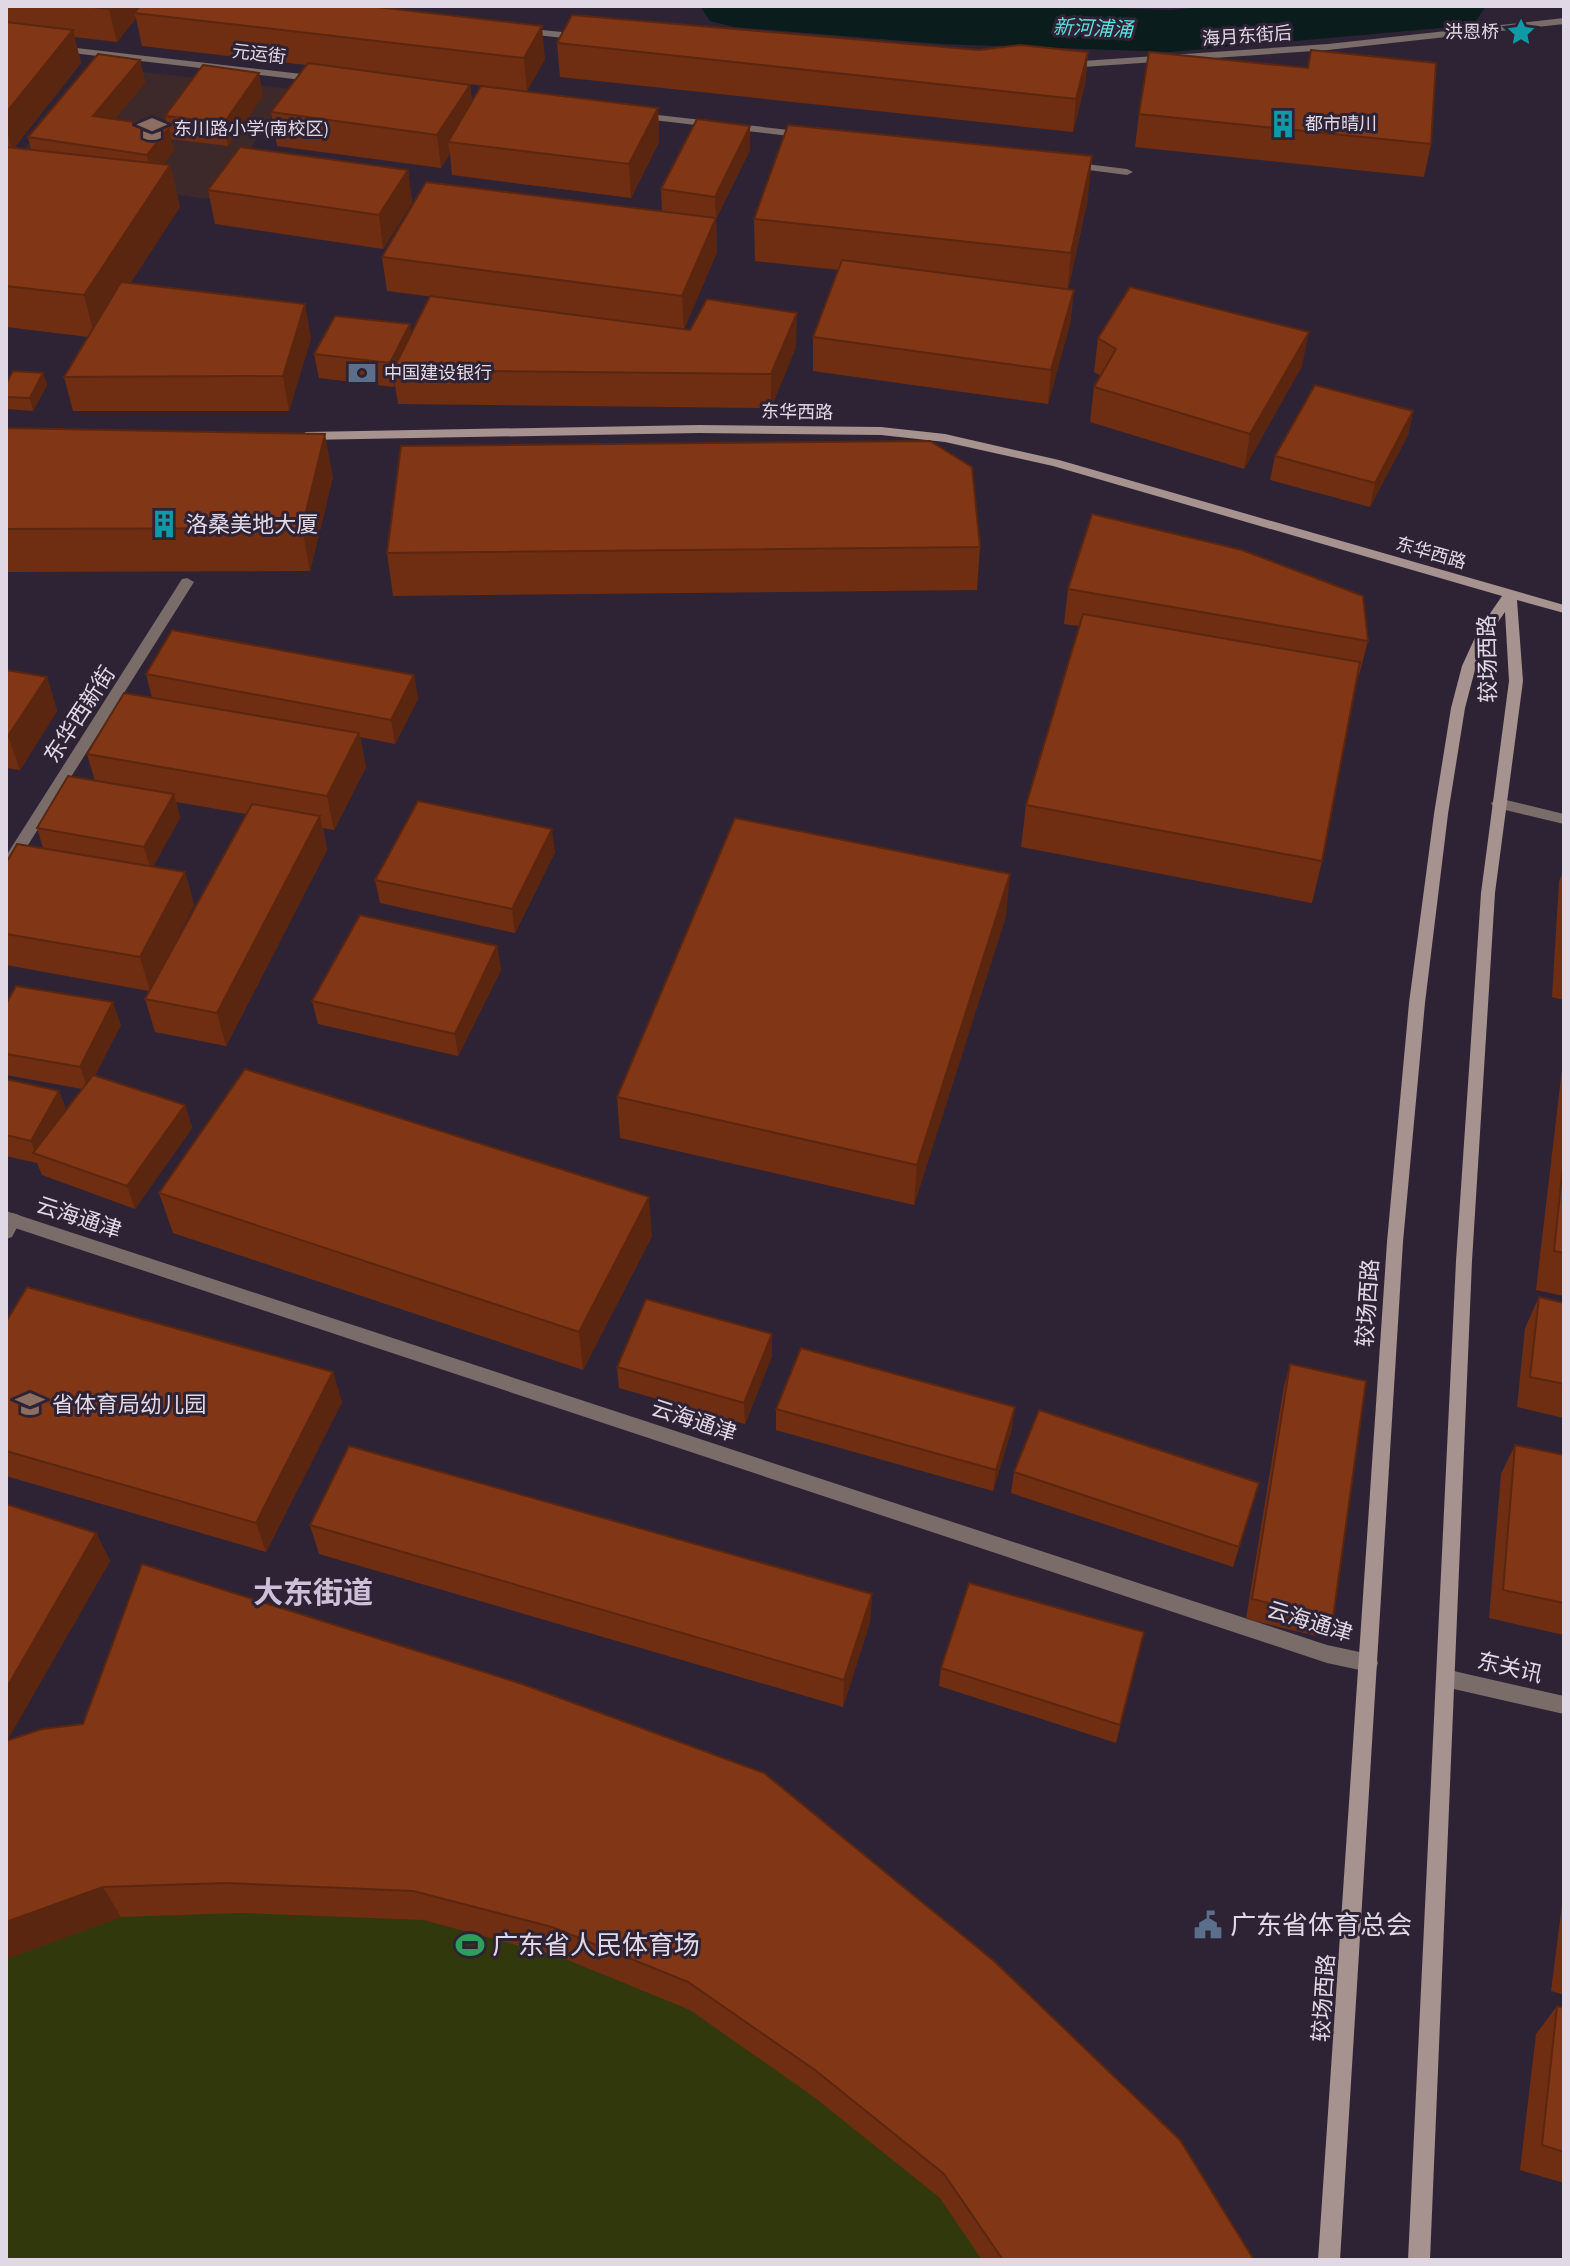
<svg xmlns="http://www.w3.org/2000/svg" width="1570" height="2266" viewBox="0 0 1570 2266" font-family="'Source Sans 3','Noto Sans SC',sans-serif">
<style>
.education{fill:#3d2929}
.green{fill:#30380c}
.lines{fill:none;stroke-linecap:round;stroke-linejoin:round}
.river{fill:#0b1c1c;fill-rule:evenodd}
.lane{fill:#796c69;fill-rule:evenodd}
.street{fill:#796c69;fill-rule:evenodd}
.secondary{fill:#a6928e;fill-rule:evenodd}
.wall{fill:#6f2e12;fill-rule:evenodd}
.shaded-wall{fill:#5a260f}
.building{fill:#813615;stroke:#5a260f;stroke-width:2}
.labels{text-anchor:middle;stroke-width:6;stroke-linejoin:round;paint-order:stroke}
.far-poi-label{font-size:18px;fill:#e0d9e5;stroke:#2e2335;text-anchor:start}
.far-street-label{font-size:18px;fill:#e0d9e5;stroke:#2e2335}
.far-water-label{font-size:20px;font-style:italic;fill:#5ddfdf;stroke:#2e2335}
.poi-label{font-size:22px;fill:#e0d9e5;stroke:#2e2335;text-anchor:start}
.street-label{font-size:22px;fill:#e0d9e5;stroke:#2e2335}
.near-poi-label{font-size:26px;fill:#e0d9e5;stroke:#2e2335;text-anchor:start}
.district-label{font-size:30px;font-weight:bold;fill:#cec0d8;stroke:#2e2335}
</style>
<rect width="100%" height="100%" fill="#2e2335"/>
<path class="education" d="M91,66L291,89L215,200L7,170Z"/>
<path class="green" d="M158,1599L1227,2260H6V1780L61,1762Z"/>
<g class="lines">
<path class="river" d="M700,6H1049L1170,10L1218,6H1486L1476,21L1452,27L1170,52L941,44L734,27L710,21Z"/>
<path class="lane" d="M59,46L319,76L324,79L319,82L55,51L54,49Z
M640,113L807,132L812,135L807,138L636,118L635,116Z
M1069,162L1127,169L1133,172L1127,175L1065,167V163Z
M187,578L194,582L11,872L6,873V856L182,579Z
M1498,798L1564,814V824L1493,807L1491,803Z
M6,1211L1327,1645L1369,1654L1376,1657L1378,1663L1376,1669L1369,1672L1327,1663L6,1225Z
M1445,1669L1564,1696V1714L1445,1687L1438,1684L1436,1678L1438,1672Z"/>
<path class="street" d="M1564,18V24L1328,50L1068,68L1063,65L1068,62L1328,44Z
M522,28L582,34L587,37L582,40L518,33V29Z
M13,1213L19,1215L21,1220L12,1237L6,1239V1217Z"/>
<path class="secondary" d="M699,425L881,427L945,434L1059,460L1564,605V613L1517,600L1523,681L1495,893L1472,1261L1430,2260H1408L1456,1261L1481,893L1509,681L1505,612L1491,632L1476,666L1465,708L1448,814L1425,1003L1403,1242L1340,2260H1318L1387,1242L1409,1003L1434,814L1451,708L1462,666L1478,631L1502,596L1053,466L945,442L881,435L699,433L306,440L300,436L306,432Z"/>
</g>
<path class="wall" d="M6,6H368L545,59L527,91L444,81L470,85L472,102L658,108L659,142L631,198L452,175L450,154L441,168L277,146L271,112L306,65L142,46L136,18L117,42L74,37L81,63L14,148L31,149L28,137L140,60L145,83L115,119L168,127L165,116L263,96L228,146L171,139L174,151L163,164L170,165L180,207L130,283L311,338L289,411H73L64,377L88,337L6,327Z
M557,43L979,50L1088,52L1085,85L1073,132L560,77Z
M1139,114L1431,144L1424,177L1135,147Z
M750,150L716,219L717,252L684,329L796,347L771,408L398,404L395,385L394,387L319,378L314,354L410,324L411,333L490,304L387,291L382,257L662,211L661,189Z
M408,170L412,203L383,249L215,224L208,190Z
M1088,198L1068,290H1074L1070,324L1048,404L813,371V337L839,270L755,261L754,219Z
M1098,338L1302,366L1244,469L1090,422L1094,387L1101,376L1094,372Z
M43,373L47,385L33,411L6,409V384Z
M1413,411L1408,435L1370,507L1270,480L1275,456Z
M6,428L333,477L310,571L6,572Z
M980,547L977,590L393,596L387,553Z
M1068,589L1368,641L1359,675H1358L1322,861L1312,903L1021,847L1026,805L1079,626L1064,624Z
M6,670L47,677L57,711L20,770L6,768Z
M146,674L414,675L418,699L395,744L360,737L366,767L334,830L323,828L327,850L226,1046L155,1032L145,999L149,991L6,965V863L43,848L37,828L95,781L87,754L152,698ZM176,802L246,814L164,964L194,905L185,872L153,866L180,818Z
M555,852L515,933L380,903L375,880Z
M1564,869V1000L1552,997L1559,882Z
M1006,916L914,1205L620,1138L617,1097Z
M497,946L501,970L458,1056L318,1024L312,1001Z
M6,1004L121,1025L95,1075L185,1105L192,1128L135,1209L42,1175L37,1163L6,1156V1079L66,1110L82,1089L6,1075Z
M1564,1052V1296L1536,1290Z
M159,1193L652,1236L583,1370L173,1233Z
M1539,1297L1564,1303V1418L1517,1407L1525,1328Z
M6,1322L342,1402L266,1552L6,1476Z
M772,1356L745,1424L619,1388L617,1367Z
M1290,1364L1333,1618L1325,1638L1246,1619L1284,1386Z
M776,1409L1012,1428L993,1491L776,1430Z
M1515,1445L1564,1455V1635L1489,1618L1501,1474Z
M1014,1472L1259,1483L1233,1567L1011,1493Z
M6,1504L96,1533L110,1561L7,1740L83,1724L142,1564L1254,2260H982L940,2198L814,2097L690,2010L558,1956L423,1920L241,1913L121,1917L6,1959Z
M310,1525L872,1594L870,1622L843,1707L319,1554Z
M1144,1632L1116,1743L939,1686L941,1668Z
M1564,1889V1995L1551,1991Z
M1557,2006L1564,2008V2183L1520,2170L1536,2034Z"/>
<path class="shaded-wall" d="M112,6H143L134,13L136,18L117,42L109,9Z
M542,26L545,59L527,91L524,58Z
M73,30L81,63L12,150L6,126V113Z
M1088,52L1085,85L1073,132L1076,99Z
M140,60L145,83L99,139L93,116Z
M259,73L263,96L228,146L224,123Z
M470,85L473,118L448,142L450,154L441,168L437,135Z
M658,108L659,142L631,198L629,164Z
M750,126V150L716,219L717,252L684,330L682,296L716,219L715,197Z
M169,127L174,151L152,178L147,155Z
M1092,156L1088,198L1067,295L1071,253Z
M170,165L180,207L95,338L84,295Z
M408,170L412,203L383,249L379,215Z
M1074,290L1070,324L1048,404L1051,370Z
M305,304L311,338L289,411L283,376Z
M797,313L796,347L771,408V374Z
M410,324L413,348L393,370L395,385L394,387L390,363Z
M1309,332L1302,366L1244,469L1250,434Z
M43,373L47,385L33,411L30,398Z
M1413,411L1408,435L1370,507L1375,483Z
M325,434L333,477L310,571L302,528Z
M414,675L418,699L395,744L391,720Z
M47,677L57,711L20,770L8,736Z
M359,733L366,767L334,830L327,796Z
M174,794L180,818L151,871L144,847Z
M320,816L327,850L226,1046L217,1013Z
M552,829L555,852L515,933L512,909Z
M185,872L194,905L150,991L140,957Z
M1010,874L1006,916L914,1205L917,1165Z
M497,946L501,970L458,1056L455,1034Z
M113,1002L121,1025L88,1090L80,1067Z
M59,1091L68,1113L36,1154L31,1141Z
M185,1105L192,1128L135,1209L127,1186Z
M649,1197L652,1236L583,1370L579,1332Z
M772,1334V1356L745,1424L744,1403Z
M333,1372L342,1402L266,1552L256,1523Z
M1015,1407L1012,1428L993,1491L996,1470Z
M96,1533L110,1561L6,1743V1689Z
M872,1594L870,1622L843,1707L844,1680Z
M103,1887L121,1917L6,1959V1922Z"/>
<path class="building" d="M83,6H112L109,9Z
M140,6H368L542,26L524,58L134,13Z
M572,15L979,50L1020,45L1088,52L1076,99L557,43Z
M6,22L73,30L6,113Z
M1311,50L1436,63L1431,144L1139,114L1149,52L1308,68Z
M98,54L140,60L93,116L169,127L147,155L28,137Z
M308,63L470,85L437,135L271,112Z
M203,65L259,73L224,123L165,116Z
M481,86L658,108L629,164L448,142Z
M697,119L750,126L715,197L661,189Z
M788,125L1092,156L1071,253L754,219Z
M6,147L170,165L84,295L6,286Z
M240,147L408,170L379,215L208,190Z
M426,182L716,218L682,296L382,257Z
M842,260L1074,290L1051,370L813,337Z
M121,282L305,304L283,376L64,377Z
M1130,287L1309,332L1250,434L1094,387L1116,349L1098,338Z
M430,296L690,330L707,299L797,313L771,374L393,370Z
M335,316L410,324L390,363L314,354Z
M13,371L43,373L30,398L6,397V384Z
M1315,385L1413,411L1375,483L1275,456Z
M6,428L325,434L302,528L6,529Z
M930,441L972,467L980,547L387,553L401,446Z
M1092,514L1242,550L1363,596L1368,641L1068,589Z
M1083,614L1360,662L1322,861L1026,805Z
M172,630L414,675L391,720L146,674Z
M6,670L47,677L8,736H6Z
M124,693L359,733L327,796L87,754Z
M68,776L174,794L144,847L37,828Z
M418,801L552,829L512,909L375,880Z
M252,804L320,816L217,1013L145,999Z
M735,818L1010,874L917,1165L617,1097Z
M17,844L185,872L140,957L6,934V863Z
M360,915L497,946L455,1034L312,1001Z
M16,986L113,1002L80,1067L6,1054V1004Z
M245,1069L649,1197L579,1332L159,1193Z
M93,1075L185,1105L127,1186L33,1153Z
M6,1079L59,1091L31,1141L6,1135Z
M1564,1156V1253L1554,1251Z
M27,1287L333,1372L256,1523L6,1451V1322Z
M1539,1297L1564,1303V1384L1530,1377Z
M646,1299L772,1334L744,1403L617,1367Z
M801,1348L1015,1407L996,1470L776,1409Z
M1290,1364L1366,1381L1333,1618L1252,1599Z
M1039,1410L1259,1483L1239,1547L1014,1472Z
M1515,1445L1564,1455V1603L1503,1590Z
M349,1446L872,1594L844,1680L310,1525Z
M6,1504L96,1533L6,1689Z
M142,1564L522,1684L764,1773L994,1961L1180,2140L1254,2260H1003L944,2174L815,2070L688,1982L552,1927L413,1891L226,1883L103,1887L6,1922V1741L42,1729L83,1724Z
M969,1583L1144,1632L1120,1725L941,1668Z
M1557,2006L1564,2008V2152L1542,2145Z"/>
<defs>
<symbol id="sight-bare" viewBox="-9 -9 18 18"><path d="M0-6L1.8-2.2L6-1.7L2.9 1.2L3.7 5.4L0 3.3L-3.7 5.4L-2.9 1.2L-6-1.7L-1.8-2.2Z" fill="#0f9aa8" stroke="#2e2335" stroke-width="2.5" paint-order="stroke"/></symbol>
<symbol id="building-bare" viewBox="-9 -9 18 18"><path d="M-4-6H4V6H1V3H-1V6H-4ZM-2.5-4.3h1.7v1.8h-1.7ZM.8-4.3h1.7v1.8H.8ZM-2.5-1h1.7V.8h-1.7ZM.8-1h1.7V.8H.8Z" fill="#0f9aa8" stroke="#2e2335" stroke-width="2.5" paint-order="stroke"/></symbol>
<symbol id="school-bare" viewBox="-9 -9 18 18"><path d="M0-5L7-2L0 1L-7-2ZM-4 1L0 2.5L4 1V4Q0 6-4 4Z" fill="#8d6e63" stroke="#2e2335" stroke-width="2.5" paint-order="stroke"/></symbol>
<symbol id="bank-bare" viewBox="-9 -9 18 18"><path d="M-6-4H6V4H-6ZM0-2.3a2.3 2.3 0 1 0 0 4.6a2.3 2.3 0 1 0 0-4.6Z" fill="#5c6f8a" stroke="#2e2335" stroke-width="2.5" paint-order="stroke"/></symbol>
<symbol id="civic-bare" viewBox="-9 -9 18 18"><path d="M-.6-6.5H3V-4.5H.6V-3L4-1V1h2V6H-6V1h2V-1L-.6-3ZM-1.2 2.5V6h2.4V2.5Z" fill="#5c6f8a" stroke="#2e2335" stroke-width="2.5" paint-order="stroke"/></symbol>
<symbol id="stadium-bare" viewBox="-9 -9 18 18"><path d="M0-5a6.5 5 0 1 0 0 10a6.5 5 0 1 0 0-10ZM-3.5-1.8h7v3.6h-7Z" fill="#2e9e5b" stroke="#2e2335" stroke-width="2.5" paint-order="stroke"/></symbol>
</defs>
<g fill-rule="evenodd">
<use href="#sight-bare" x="1501" y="12" width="40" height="40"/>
<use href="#building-bare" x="1263" y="104" width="40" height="40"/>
<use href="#school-bare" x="132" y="109" width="40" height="40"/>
<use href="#bank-bare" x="342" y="353" width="40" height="40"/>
<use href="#building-bare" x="144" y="504" width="40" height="40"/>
<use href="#school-bare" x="10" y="1384" width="40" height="40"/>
<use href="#civic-bare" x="1188" y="1905" width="40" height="40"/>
<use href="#stadium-bare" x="450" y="1925" width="40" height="40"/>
</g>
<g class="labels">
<g class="far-poi-label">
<text x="1499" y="38" text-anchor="end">洪恩桥</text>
<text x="1305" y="130">都市晴川</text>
<text x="174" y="135">东川路小学(南校区)</text>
<text x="384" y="379">中国建设银行</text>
</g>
<g class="far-street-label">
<text transform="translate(1247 36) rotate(-4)" y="6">海月东街后</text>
<text transform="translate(259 54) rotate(7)" y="6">元运街</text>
<text transform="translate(797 412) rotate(1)" y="6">东华西路</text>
<text transform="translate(1431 553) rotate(16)" y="6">东华西路</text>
</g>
<g class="far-water-label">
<text transform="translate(1093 28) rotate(2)" y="7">新河浦涌</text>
</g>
<g class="poi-label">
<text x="186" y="532">洛桑美地大厦</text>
<text x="52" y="1412">省体育局幼儿园</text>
</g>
<g class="street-label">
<text transform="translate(1487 659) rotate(-91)" y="8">较场西路</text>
<text transform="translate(79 714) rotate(-57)" y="8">东华西新街</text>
<text transform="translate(79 1217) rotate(18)" y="8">云海通津</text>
<text transform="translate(1367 1303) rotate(-86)" y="8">较场西路</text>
<text transform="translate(694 1420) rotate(18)" y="8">云海通津</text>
<text transform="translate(1310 1621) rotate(17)" y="8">云海通津</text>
<text transform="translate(1510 1667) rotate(13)" y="8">东关讯</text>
<text transform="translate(1323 1998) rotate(-86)" y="8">较场西路</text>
</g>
<g class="near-poi-label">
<text x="1230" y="1934">广东省体育总会</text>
<text x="492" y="1954">广东省人民体育场</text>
</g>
<g class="district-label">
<text x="313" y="1603">大东街道</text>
</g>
</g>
<rect width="1570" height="2266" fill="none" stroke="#e0d9e5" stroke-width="16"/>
</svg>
